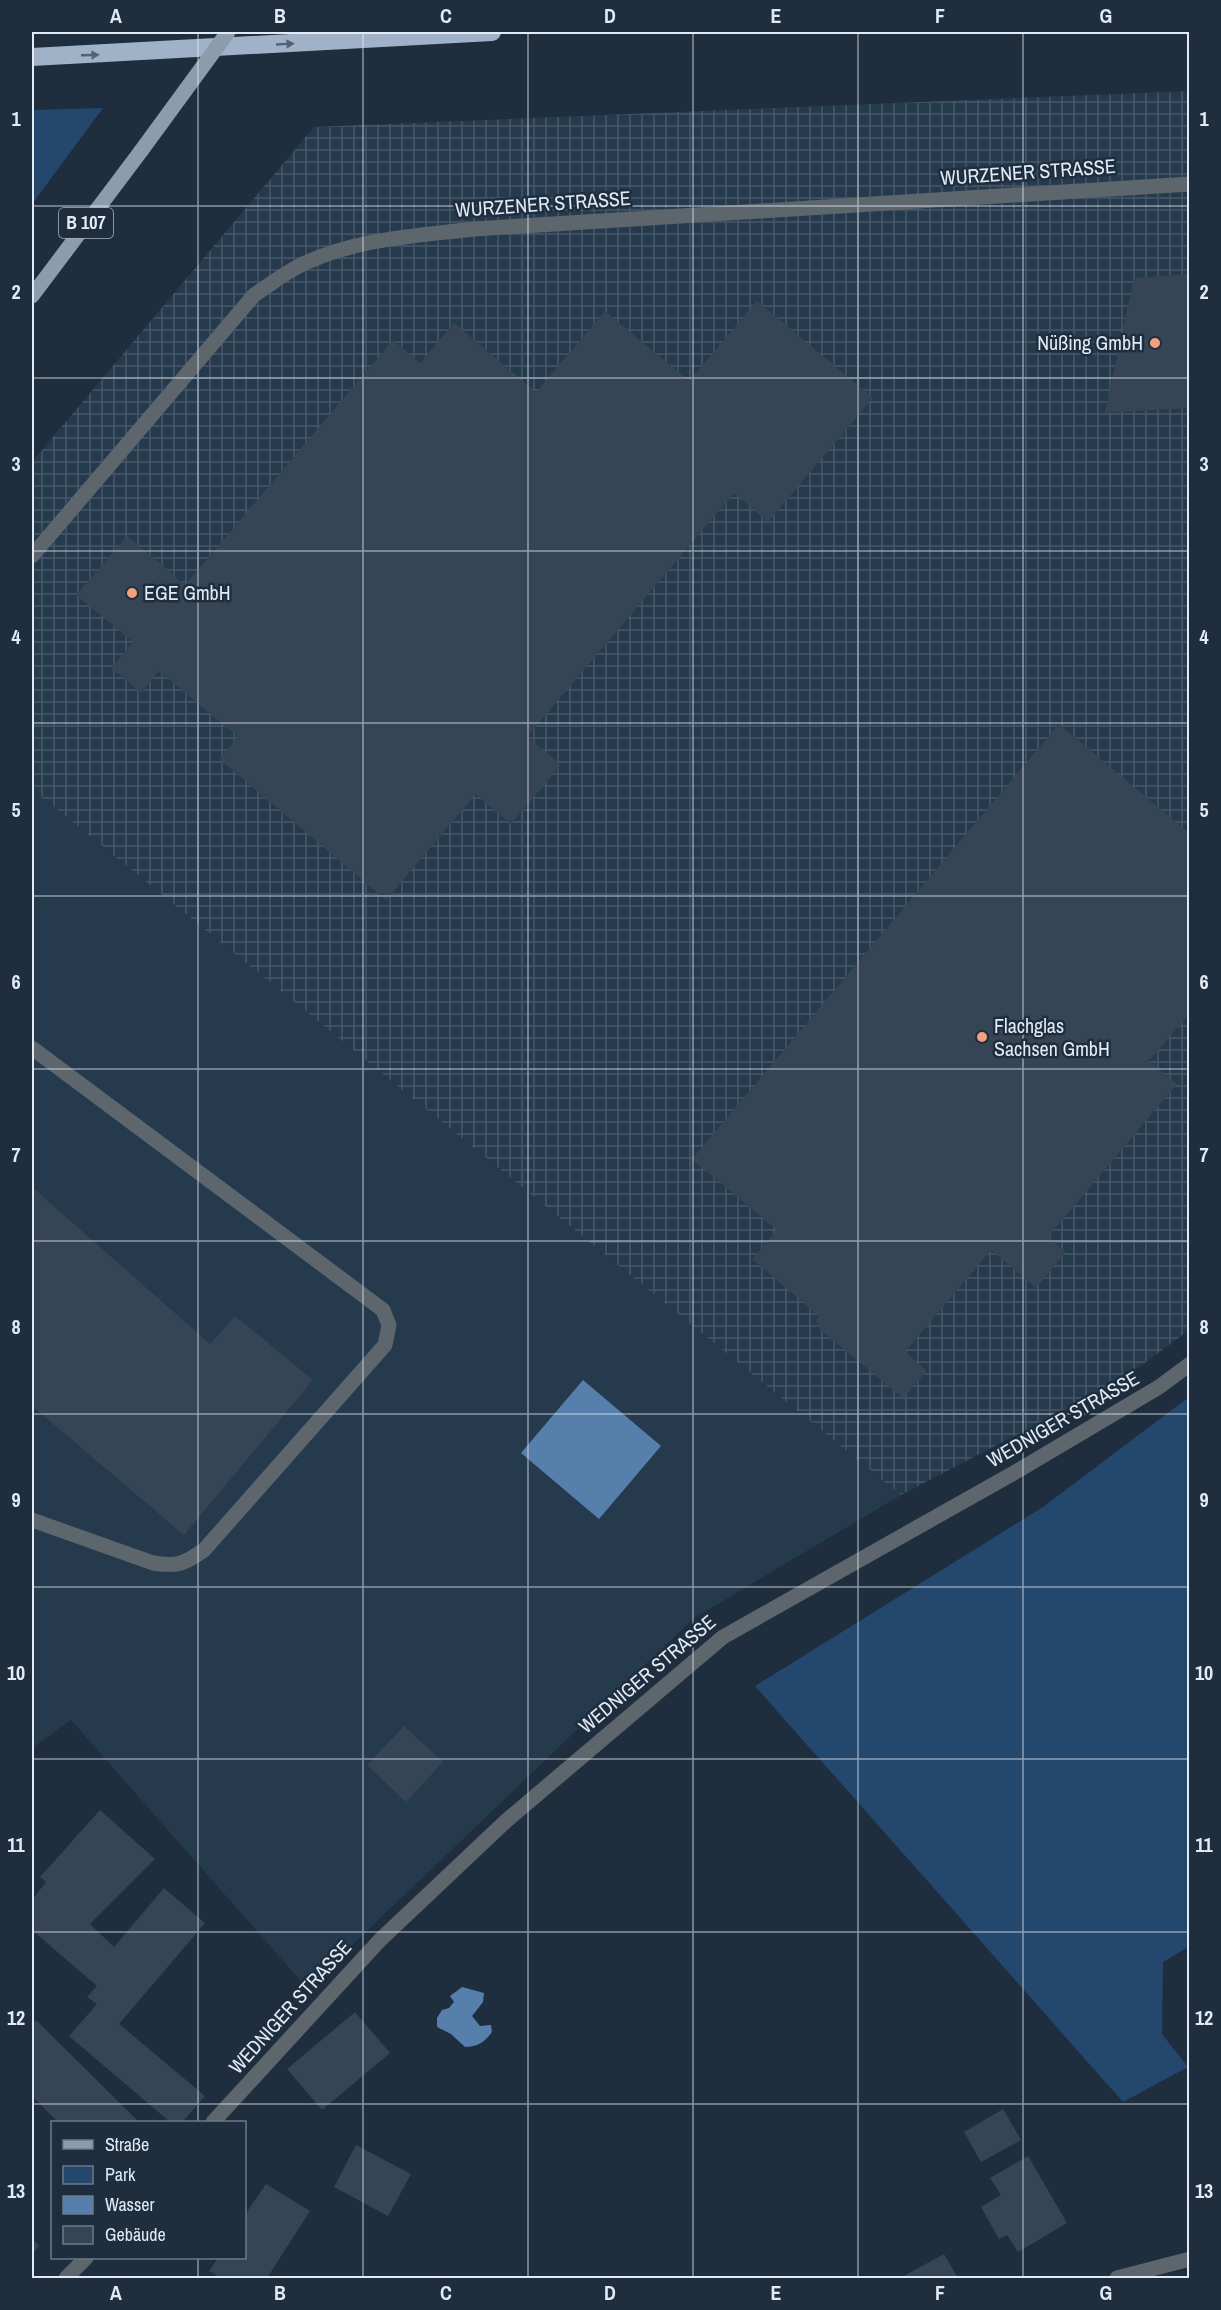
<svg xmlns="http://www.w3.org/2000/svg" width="1221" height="2310" viewBox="0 0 1221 2310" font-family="'Archivo Narrow',sans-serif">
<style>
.built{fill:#263a4e}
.industrial{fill:url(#industrial-grid)}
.green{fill:#24476d}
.water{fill:#577fac}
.building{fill:#354556}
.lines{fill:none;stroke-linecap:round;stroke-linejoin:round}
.minor{stroke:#5d656d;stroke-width:15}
.major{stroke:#8d9cad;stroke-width:15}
.highway{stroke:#a0b2c7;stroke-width:18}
.major-bridge{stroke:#8d9cad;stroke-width:15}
.oneway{fill:#536375}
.grid{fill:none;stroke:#e1eaf5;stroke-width:1.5;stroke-opacity:0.55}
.poi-dot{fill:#f2a080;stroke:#1f2e3e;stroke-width:2}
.labels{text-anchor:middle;stroke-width:5;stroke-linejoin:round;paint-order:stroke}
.shield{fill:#1f2e3e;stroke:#a7b2be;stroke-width:1.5}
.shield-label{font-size:18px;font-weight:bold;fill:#e1eaf5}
.street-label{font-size:20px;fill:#e1eaf5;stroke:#1f2e3e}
.poi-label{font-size:20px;fill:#e1eaf5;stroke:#1f2e3e;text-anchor:start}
.neatline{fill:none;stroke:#e1eaf5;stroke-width:2}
.grid-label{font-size:20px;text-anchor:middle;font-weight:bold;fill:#e1eaf5}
</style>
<defs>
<pattern id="industrial-grid" width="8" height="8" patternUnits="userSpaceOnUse" patternTransform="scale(1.5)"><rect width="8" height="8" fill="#263a4e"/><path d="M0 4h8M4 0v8" fill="none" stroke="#455768"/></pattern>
</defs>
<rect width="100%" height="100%" fill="#1f2e3e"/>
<path class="built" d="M32,789L901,1495L694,1618L307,1988L71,1720L32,1748Z"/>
<path class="industrial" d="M1189,91V1330L1122,1380L901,1495L32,789V462L314,127Z"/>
<path class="green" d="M103,108L32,204V110Z
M1189,1397L1190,1946L1163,1962L1162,2034L1188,2067L1123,2102L755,1686L1043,1507Z"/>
<path class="water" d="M583,1380L661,1446L599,1519L521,1453Z
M462,1987L484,1993L483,2002L472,2016L480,2026L491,2025L492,2032C485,2042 477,2047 465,2047L451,2034L437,2027V2018L442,2010L449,2008L454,2002L450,1996Z"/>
<path class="building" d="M1190,274V408L1105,413L1134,278Z
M757,301L873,398L768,522L734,493L527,737L561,765L511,824L476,794L386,900L219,759L238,737L159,671L141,693L111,668L133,642L76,595L127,536L185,585L393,340L420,363L454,323L536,392L605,311L689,381Z
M1059,724L1190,834V1013L1149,1061L1177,1084L1048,1237L1066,1252L1036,1288L991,1250L905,1352L927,1371L903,1398L818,1328L816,1320L819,1316L752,1259L777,1230L692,1159Z
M32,1187L210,1344L235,1316L313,1380L184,1535L32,1406Z
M404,1726L443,1762L406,1802L367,1765Z
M100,1810L155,1859L90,1924L114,1947L164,1888L205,1923L119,2024L205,2096L182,2122H170L69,2036L97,2004L87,1997L97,1986L32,1930V1900L46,1882L40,1877Z
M355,2012L390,2053L322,2110L287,2069Z
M36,2020L139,2122H58L32,2096V2025Z
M1003,2109L1021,2140L981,2162L964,2132Z
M356,2145L411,2174L388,2216L334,2187Z
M1028,2156L1067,2223L1018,2252L1007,2235L999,2239L981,2207L1001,2195L990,2178Z
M266,2184L310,2211L267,2278H221L209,2271L218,2258H244V2216Z
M32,2239L39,2246L32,2254Z
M944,2254L958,2278H900Z"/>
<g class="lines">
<path class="minor" d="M32,556L254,295C268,286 282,275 297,267C351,239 414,236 474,229L1190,184
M32,1048L383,1310L389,1325L385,1345L204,1550C184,1564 177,1567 153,1563L32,1520
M213,2122L380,1940L506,1821L723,1637L1019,1470L1159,1387L1190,1364
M66,2278L86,2258
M1117,2278L1190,2259"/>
<path class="major" d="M32,296L141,151"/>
<path class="highway" d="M32,57L492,32"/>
<path class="major-bridge" d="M141,151L228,32"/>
</g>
<defs><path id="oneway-solid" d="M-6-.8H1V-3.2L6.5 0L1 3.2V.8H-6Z" transform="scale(1.5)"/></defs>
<g class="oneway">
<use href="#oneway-solid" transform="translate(285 44) rotate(-3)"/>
<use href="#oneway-solid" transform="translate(90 55) rotate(-2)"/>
</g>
<path class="grid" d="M198,32V2122M363,32V2278M528,32V2278M693,32V2278M858,32V2278M1023,32V2278M32,206H1190M32,378H1190M32,551H1190M32,723H1190M32,896H1190M32,1069H1190M32,1241H1190M32,1414H1190M32,1587H1190M32,1759H1190M32,1932H1190M32,2104H1190M198,2258V2278"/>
<g class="poi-dot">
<circle cx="1155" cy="343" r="6"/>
<circle cx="132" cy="593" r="6"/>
<circle cx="982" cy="1037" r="6"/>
</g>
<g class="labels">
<rect class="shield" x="59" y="208" width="54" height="30" rx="4.5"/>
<g class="shield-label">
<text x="86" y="229">B 107</text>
</g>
<g class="street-label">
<text transform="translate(1028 172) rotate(-4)" y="7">WURZENER STRASSE</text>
<text transform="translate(543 204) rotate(-4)" y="7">WURZENER STRASSE</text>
<text transform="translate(1063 1419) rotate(-30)" y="7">WEDNIGER STRASSE</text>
<text transform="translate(647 1674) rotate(-40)" y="7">WEDNIGER STRASSE</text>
<text transform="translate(290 2007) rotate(-48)" y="7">WEDNIGER STRASSE</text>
</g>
<g class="poi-label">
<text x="1143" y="350" text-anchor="end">Nüßing GmbH</text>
<text x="144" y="600">EGE GmbH</text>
<text x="994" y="1033">Flachglas<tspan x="994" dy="23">Sachsen GmbH</tspan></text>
</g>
</g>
<rect width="1221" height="2310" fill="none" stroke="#1f2e3e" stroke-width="66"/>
<rect x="51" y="2121" width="195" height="138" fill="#1f2e3e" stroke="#6d7987" stroke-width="1.5"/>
<rect x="63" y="2140" width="30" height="9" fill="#8d9cad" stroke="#6d7987" stroke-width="1.5"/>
<text x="105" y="2151" font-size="18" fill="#e1eaf5">Straße</text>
<rect x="63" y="2166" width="30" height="18" fill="#24476d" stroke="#6d7987" stroke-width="1.5"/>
<text x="105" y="2181" font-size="18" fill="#e1eaf5">Park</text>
<rect x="63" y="2196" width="30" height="18" fill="#577fac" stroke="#6d7987" stroke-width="1.5"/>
<text x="105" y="2211" font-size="18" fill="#e1eaf5">Wasser</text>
<rect x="63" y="2226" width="30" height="18" fill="#354556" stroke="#6d7987" stroke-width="1.5"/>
<text x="105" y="2241" font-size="18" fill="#e1eaf5">Gebäude</text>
<rect x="33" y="33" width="1155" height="2244" class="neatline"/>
<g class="grid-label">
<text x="116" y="23">A</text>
<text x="280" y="23">B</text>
<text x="446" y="23">C</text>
<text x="610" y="23">D</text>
<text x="776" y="23">E</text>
<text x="940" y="23">F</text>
<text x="1106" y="23">G</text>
<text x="16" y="126">1</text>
<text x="1204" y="126">1</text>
<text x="16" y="299">2</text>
<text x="1204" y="299">2</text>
<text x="16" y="471">3</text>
<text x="1204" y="471">3</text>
<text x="16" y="644">4</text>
<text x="1204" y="644">4</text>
<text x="16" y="817">5</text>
<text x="1204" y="817">5</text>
<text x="16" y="989">6</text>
<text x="1204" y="989">6</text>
<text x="16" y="1162">7</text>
<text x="1204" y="1162">7</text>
<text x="16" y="1334">8</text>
<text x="1204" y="1334">8</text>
<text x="16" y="1507">9</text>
<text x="1204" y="1507">9</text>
<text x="16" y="1680">10</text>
<text x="1204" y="1680">10</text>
<text x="16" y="1852">11</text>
<text x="1204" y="1852">11</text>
<text x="16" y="2025">12</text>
<text x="1204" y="2025">12</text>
<text x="16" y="2198">13</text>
<text x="1204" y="2198">13</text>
<text x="116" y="2300">A</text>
<text x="280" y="2300">B</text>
<text x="446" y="2300">C</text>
<text x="610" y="2300">D</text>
<text x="776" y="2300">E</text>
<text x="940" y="2300">F</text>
<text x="1106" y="2300">G</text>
</g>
</svg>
